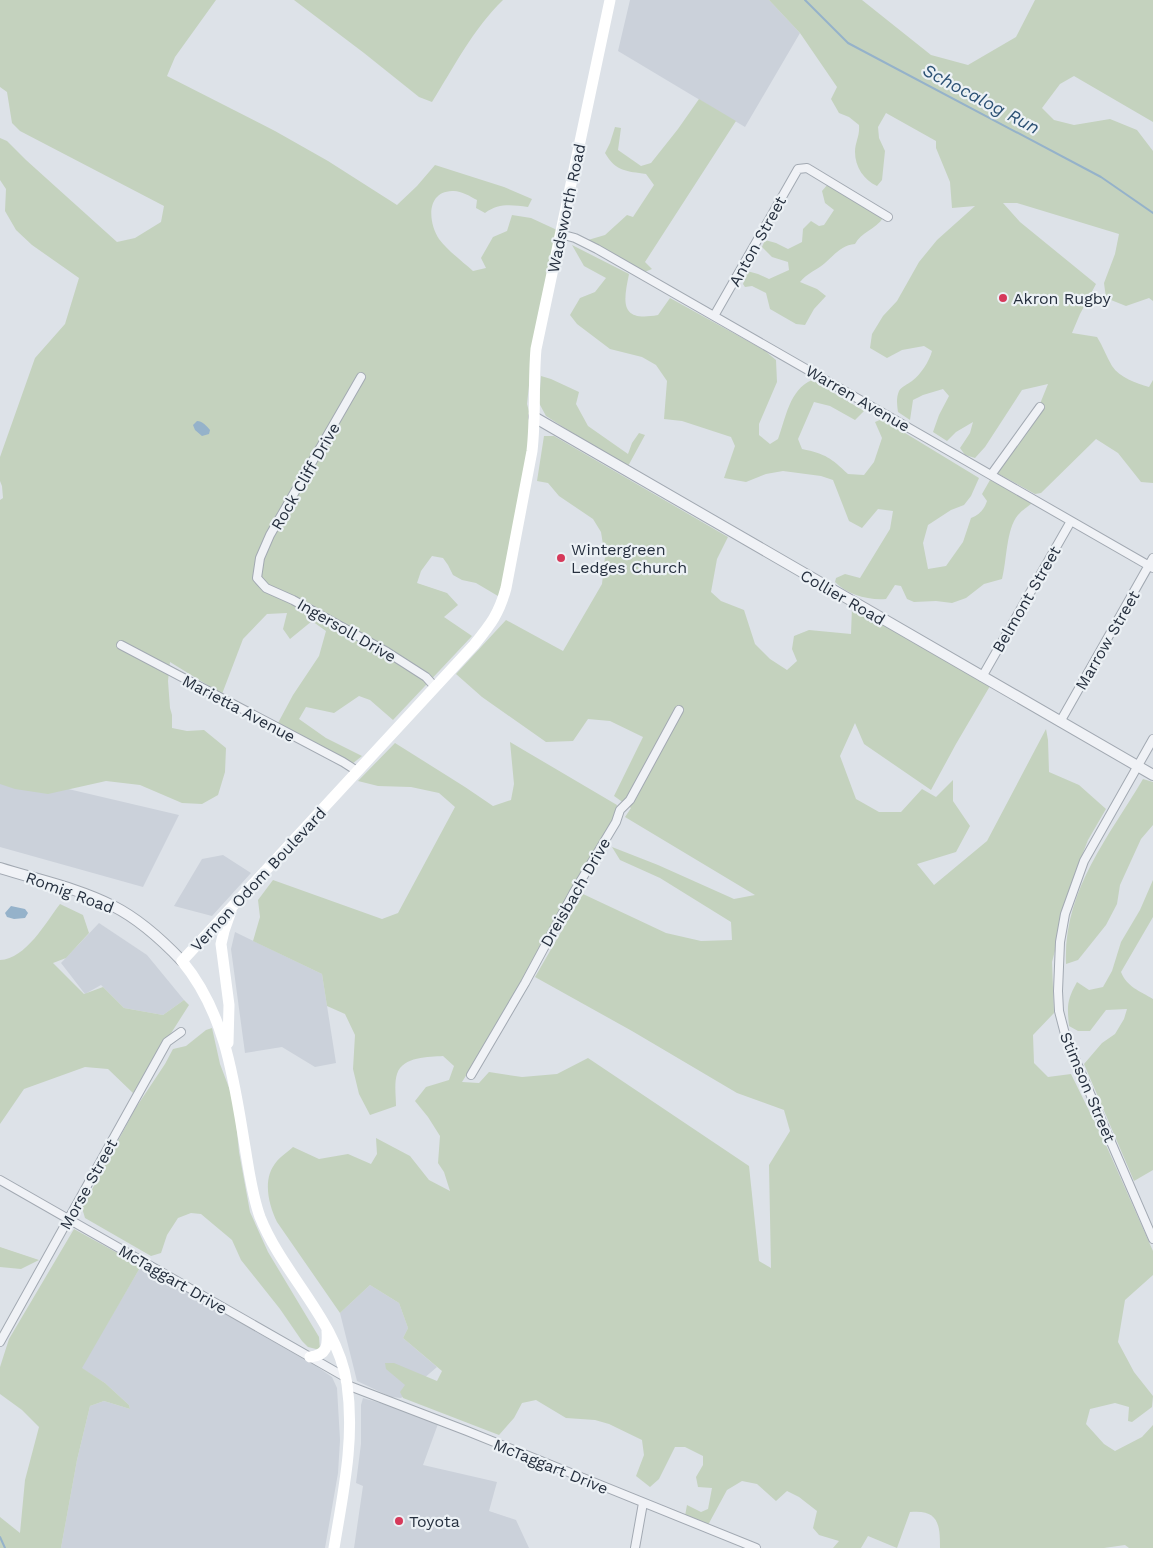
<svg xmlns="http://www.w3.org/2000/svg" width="1153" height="1548" viewBox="0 0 1153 1548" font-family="'Work Sans',sans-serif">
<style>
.built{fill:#cbd1da}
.green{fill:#c4d2be}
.water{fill:#95b2ca}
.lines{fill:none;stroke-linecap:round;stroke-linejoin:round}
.stream{stroke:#95b2ca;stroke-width:2}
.minor-casing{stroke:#a2a9b2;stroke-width:10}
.tertiary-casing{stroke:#a2a9b2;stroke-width:12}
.minor{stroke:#f0f2f6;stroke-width:8}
.tertiary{stroke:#f0f2f6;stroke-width:10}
.secondary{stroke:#fff;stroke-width:11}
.poi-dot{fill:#d6395a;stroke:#ecf1f5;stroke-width:2}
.labels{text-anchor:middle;stroke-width:4.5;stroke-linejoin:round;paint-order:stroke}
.street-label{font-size:16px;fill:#26303f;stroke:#ecf1f5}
.poi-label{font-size:16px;fill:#26303f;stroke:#ecf1f5;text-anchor:start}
.water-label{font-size:18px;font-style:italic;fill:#2d5275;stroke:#ecf1f5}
</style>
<rect width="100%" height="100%" fill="#dde2e8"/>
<path class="built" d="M630,0H769L800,33L745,127L618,51Z
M0,773L179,815L143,887L0,847Z
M223,855L251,873L212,916L174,906L202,859Z
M99,923L147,955L184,1000L163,1015L124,1008L101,985L85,994L61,963Z
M235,932L322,974L336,1063L315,1067L282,1047L245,1053L231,949Z
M141,1266L316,1366L332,1377L337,1388L340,1440L338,1473L325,1548H61L77,1460L90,1406L104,1401L130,1409L129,1405L105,1383L81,1368Z
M370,1285L399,1303L408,1328L403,1338L437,1367L401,1398L391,1397L357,1381L340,1313Z
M363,1398L397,1408L438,1424L423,1465L497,1482L489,1511L516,1520L529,1548H354L363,1486L356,1483L361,1444V1405Z"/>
<path class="green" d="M0,0H216L175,57L167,76L275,131L328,161L397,205L417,186L435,165L504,187L532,199L528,207C511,205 499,203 485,213L476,208L477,200C470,196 460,190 452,191C426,192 428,222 439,239C448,251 462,261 473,271L486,268L481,258L493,237L507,231L512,215L531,218L557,230L532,357L527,404L532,423L503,599L476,583L462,580L453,575L448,565L443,558L432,556L421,571L417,583L447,593L458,605L444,617L472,636L393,720L370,700L359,696L334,713L306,707L299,719L326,738L362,756L352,764L278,723L293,695L319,656L326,631L312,621L290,639L283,629L287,613L267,614L243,639L222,694L170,662L168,681L170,708L172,715V728L187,731L204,730L226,748L225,772L218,795L202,804L182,803L140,785L106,781L48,794L15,789L0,784V500L3,498L2,486L0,481V457L35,358L65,324L79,278L32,245L16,230L5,211L6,189L0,180V138L7,141L26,160L117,242L135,238L161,222L164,206L20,131L12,123L7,92L0,87Z
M294,0H503C473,29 454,67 432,102L419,97L364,53Z
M769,0H862L931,55L968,65L1016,37L1035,0H1153V122L1074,76L1060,84L1042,108L1054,120L1074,125L1110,119L1137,130L1153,151V301L1149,298L1126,306L1106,298L1104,283L1115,254L1119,234L1017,203H1003L1020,222L1096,284L1080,314L1072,333L1097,337C1103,346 1106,356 1112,366C1120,378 1136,383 1149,387L1153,380V483L1141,482L1118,453L1096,439L1041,493L1035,494L997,473L1031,426L1048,384L1022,390L985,447L975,458L965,455L960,448L970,433L973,422L956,432L947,441L933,432L939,415L949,396L943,389L923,395L913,400L910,420L898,412C897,405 896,398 899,391C902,386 907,385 912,381C921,374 929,362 932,351L924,346L902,350L887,358L870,348L872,334L883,316L897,301L919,262L937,240L975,206L952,208L950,182L936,148V141L886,113L878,127L879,138L885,151L882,180L877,186C864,180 855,167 855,152C855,142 860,136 859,125L849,117L839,113L831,99L837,87L800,33Z
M699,99L736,121L645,262L652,269L642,273L588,240L605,235L627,215L633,217L654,185L646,174C627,171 616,172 605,153L610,143L615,127L621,128L618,150L641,166L651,163L678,129Z
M828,184L883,218C876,229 861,232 855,244C842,245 834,255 825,263C817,270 807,273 800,282L817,289L826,296L814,309L805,325L796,324L770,309L766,293L752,286L745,287L743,284L747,271L758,274L769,279L789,270L788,262L772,257L762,247L765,240L776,243L788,249L802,242L803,229L811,221L819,226L824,225L834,210L825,203L822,191Z
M572,245L629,274C623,303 620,322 658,315L670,298L764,350L776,360L777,382L759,424V435L770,444L778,439C786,418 789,390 812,380L864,411L855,420L830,406L814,402L798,439L802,449C826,454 831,458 848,474L864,475L874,462L882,438L875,422L882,419L979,478L971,496L964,505L951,510L928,525L923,543L928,569L946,566L963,542L971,518C979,515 984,510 987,501L982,494L990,480L1033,502C1029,506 1022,510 1018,515C1006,529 1007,560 1002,579L984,584L966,598L952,603L936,601L914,602L907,599L901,586L895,585L886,599C870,601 846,594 835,582L836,578L845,574L860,578L890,529L893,511L878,509L862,528L849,521L833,480L821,476L783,471L766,474L746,482L724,478L735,446L731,437L682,421L664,419L667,381L656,365L642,357L610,349L577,324L570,315L580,298L595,292L606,278L584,266Z
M541,376L551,379L579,392L576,404L588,426L628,454L632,443L639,433L645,435L627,468L546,416L539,403Z
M544,436H554L728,537L717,559L711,592L721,601L744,610L755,644L770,659L787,670L797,661L792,649L794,636L809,630L851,634L852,607L990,686L956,744L931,790L864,744L855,723L840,756L856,799L879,812H901L922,789L936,797L953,780V801L970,826L956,852L917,864L934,885L987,841L1046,729L1048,740L1049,772L1079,785L1106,809L1088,840L1076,871L1052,962L1054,1013L1033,1035L1034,1063L1048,1077L1071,1074L1106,1145L1153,1251V1275L1125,1300L1118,1342L1134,1372L1153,1396L1152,1407L1132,1422L1128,1421L1129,1407L1115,1403L1090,1409L1086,1424L1104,1444L1115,1451L1142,1437L1153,1425V1548H1129L1125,1545L1104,1548H940C940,1525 939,1509 910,1512L897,1548L868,1536L861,1548H833L839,1541L819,1535L813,1528L817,1511L799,1497L787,1491L776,1501L757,1484L742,1481L727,1490L708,1525L685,1516L687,1505L701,1512L708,1509L712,1488L698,1487L696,1477L703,1465V1456L685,1447H675L659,1479L650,1487L636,1476L644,1455L642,1440L609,1424L595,1420L566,1418L536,1400L522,1403L514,1418L499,1435L403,1398L400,1392L405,1385L386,1369L385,1363H394L437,1381L442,1371L403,1338L408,1328L399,1303L370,1285L340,1313L277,1222C268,1203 262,1178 277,1161C281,1156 288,1152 293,1147L319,1159L348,1154L371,1164L377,1154L376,1138L410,1156L429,1180L450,1191L444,1172L438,1163L440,1136L428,1117L415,1101L426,1087L449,1080L454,1066L443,1056C429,1057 403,1056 397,1074C394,1083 396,1097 396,1106L370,1115L359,1094L353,1069L355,1035L345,1014L327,1006L322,974L253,941L260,917L258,900L273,880L382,919L398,913L455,807L439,793L411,787L378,786L358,781L395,743L465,787L493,806L511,800L514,784L510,742L617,805L615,818L491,1036L462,1082L479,1083L489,1072L522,1077L557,1074L588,1058L749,1166L759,1261L771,1268L769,1165L790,1131L784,1110L737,1093L632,1031L535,977L583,894L666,933L701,941L732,940L731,922L660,878L620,860L612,847L658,865L734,899L755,895L625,817L631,808L614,796L643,737L610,721L588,719L573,741L546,742L482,697L456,674L506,620L563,651L602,584L605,557L601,532L593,519L559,496L548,483L537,481Z
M1143,779L1153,782V825L1141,839L1120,885L1117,904L1106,925L1078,960L1066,964C1063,891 1108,838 1143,779Z
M1153,880V917L1121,972C1127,987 1140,991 1153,999V1170L1134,1181L1084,1064L1102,1043L1115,1034L1124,1019L1127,1009L1106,1010L1090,1031H1078L1069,1026C1067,1005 1067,1000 1077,982L1089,990L1103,987L1112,971L1121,942L1140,910Z
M60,904L83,915L89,933L66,958L53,963L84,994L103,987L124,1008L163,1015L184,1000L189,1005L133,1093L108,1069L85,1067L24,1089L0,1124V960C26,959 46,922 60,904Z
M212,1028L220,1064L234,1101L239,1152L250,1212L268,1252L319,1337L320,1350L308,1347L302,1341L280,1309L241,1260L232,1240L201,1214L191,1213L178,1218L167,1235L161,1253L151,1256L85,1218L82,1208L135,1109L165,1064L173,1049L186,1046L206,1030Z
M74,1229L141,1266L82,1368L105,1383L129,1405L130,1409L104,1401L90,1406L77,1460L61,1548H0V1517L20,1533L25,1480L39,1427L22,1410L0,1394V1367L9,1339Z
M0,1247L39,1260L21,1269L0,1267Z"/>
<path class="water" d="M197,421C202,421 207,426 210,430L209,434L202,436L195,430L193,425Z
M11,906L25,909L28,913L25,918L14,919L7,917L5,913Z"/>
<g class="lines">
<path class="stream" d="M805,0L848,43L1101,177L1153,213
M0,1537L5,1548"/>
<defs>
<path id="minor" d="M560,234L575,238L597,249L1153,568
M714,316L798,169L807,168L812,171L888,217
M361,377L270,535L260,558L257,578L266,588L293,600L387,652L426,677L435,687
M991,475L1040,407
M121,645L343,762L357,771
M982,677L1071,521
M1060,722L1153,558
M1153,739L1084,861L1065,914L1060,942L1058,991L1059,1011L1066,1038L1153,1239
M471,1075L525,983L574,892L616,822L620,810L630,800L679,710
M0,1180L345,1377
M0,1342L167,1042L181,1032
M347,1385L467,1431L756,1548
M635,1548L643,1503"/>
<path id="tertiary" d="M534,417L1153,775
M0,868C38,880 78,888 113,906C139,919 162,940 182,961"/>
</defs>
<use href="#minor" class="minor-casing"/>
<use href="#tertiary" class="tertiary-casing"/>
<use href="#minor" class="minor"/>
<use href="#tertiary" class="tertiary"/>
<path class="secondary" d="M228,1043L229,1005L221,944L224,931L231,911
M310,1357C327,1355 328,1346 327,1331
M334,1548C343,1493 355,1440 347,1384C337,1320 283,1275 260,1217C252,1195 249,1171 245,1147C234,1081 226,1014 182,961L474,645C491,624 499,614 506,588L532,451C536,417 533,383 536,349L610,0"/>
</g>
<g class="poi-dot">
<circle cx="1003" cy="298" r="5"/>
<circle cx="561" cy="558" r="5"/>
<circle cx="399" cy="1521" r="5"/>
</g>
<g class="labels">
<g class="street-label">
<text transform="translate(566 208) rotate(-78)" y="6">Wadsworth Road</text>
<text transform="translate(757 241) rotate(-61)" y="6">Anton Street</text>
<text transform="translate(858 398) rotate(30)" y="6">Warren Avenue</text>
<text transform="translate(305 476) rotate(-60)" y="6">Rock Cliff Drive</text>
<text transform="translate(843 597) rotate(30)" y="6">Collier Road</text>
<text transform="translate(1026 599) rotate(-60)" y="6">Belmont Street</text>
<text transform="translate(347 630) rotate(30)" y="6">Ingersoll Drive</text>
<text transform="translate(1107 640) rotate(-60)" y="6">Marrow Street</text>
<text transform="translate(239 708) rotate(28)" y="6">Marietta Avenue</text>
<text transform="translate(258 879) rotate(-47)" y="6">Vernon Odom Boulevard</text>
<text transform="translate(70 892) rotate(20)" y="6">Romig Road</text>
<text transform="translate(575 892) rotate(-60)" y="6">Dreisbach Drive</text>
<text transform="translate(1088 1087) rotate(67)" y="6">Stimson Street</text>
<text transform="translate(88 1184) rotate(-61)" y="6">Morse Street</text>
<text transform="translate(173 1279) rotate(30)" y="6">McTaggart Drive</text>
<text transform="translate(551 1466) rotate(22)" y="6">McTaggart Drive</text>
</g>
<g class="poi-label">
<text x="1013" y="304">Akron Rugby</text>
<text x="571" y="555">Wintergreen<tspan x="571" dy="18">Ledges Church</tspan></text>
<text x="409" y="1527">Toyota</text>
</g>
<g class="water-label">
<text transform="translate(981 99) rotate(28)" y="6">Schocalog Run</text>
</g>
</g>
</svg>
